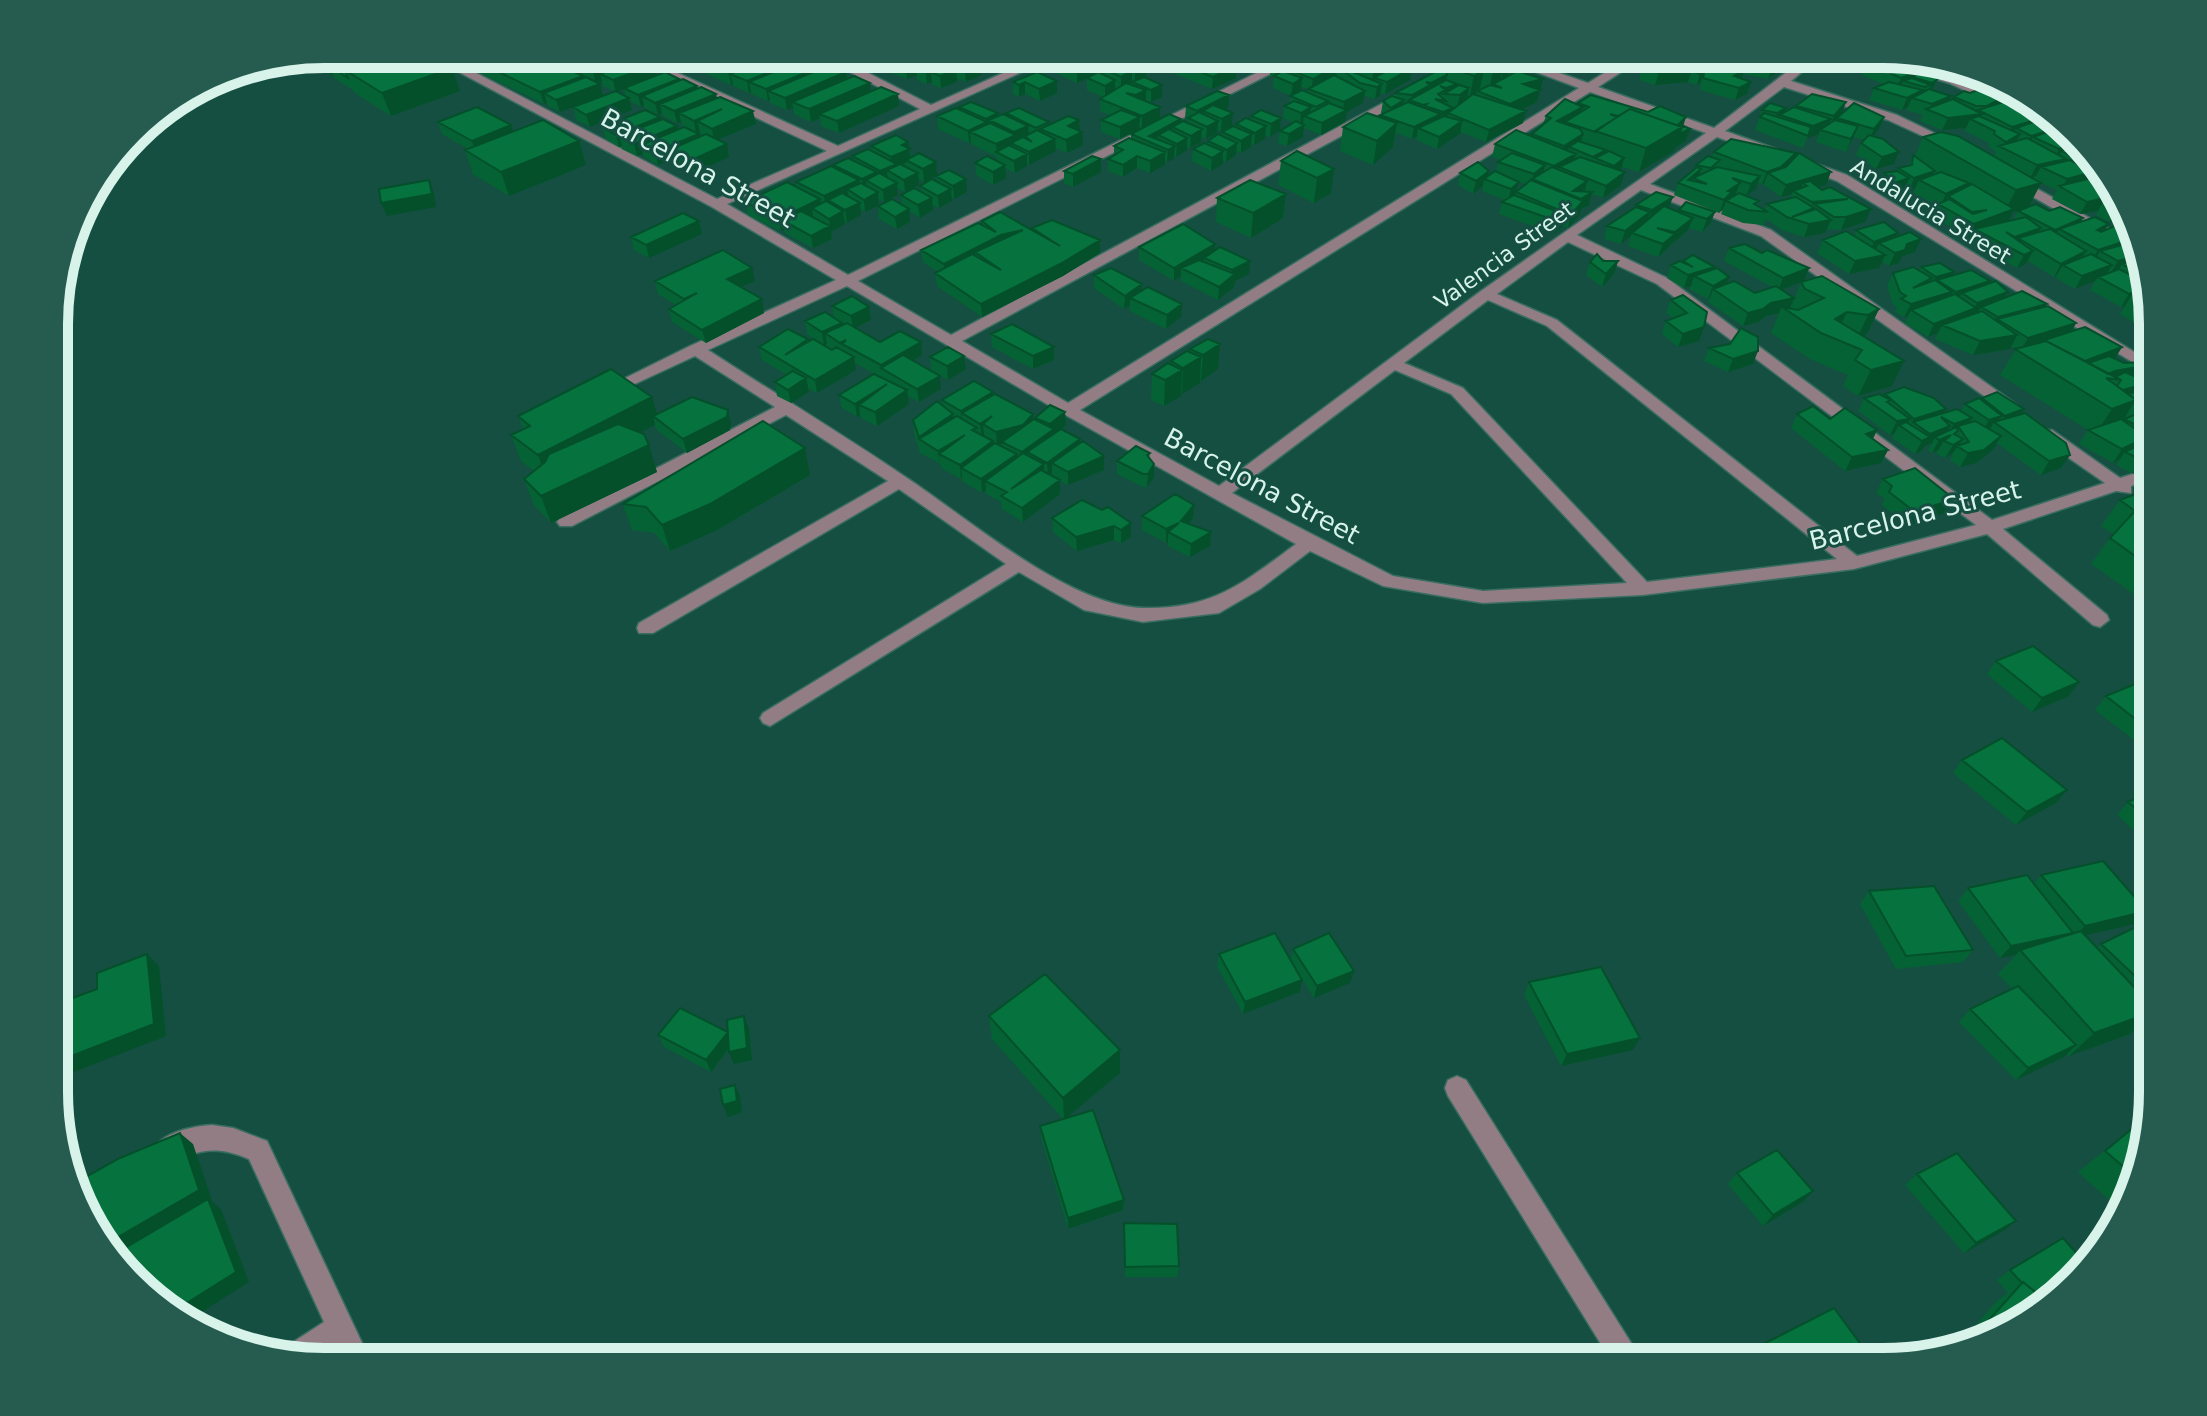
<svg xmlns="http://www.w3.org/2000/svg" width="2207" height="1416" viewBox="0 0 2207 1416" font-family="'DejaVu Sans',sans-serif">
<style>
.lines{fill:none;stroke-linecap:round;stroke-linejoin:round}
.minor-casing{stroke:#386d5f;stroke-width:3}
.minor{fill:#927d85;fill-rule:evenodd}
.wall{fill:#056234;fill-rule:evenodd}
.shaded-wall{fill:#04502b}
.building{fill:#06723d;stroke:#04502b;stroke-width:2}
.labels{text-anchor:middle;stroke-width:6;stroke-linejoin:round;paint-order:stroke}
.far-street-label{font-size:22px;fill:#d7f3ea;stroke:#154f41}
.street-label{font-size:26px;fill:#d7f3ea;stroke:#154f41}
.rim{fill:none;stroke:#d7f3ea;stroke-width:10}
</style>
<rect width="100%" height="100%" fill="#154f41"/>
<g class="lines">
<defs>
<path id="minor" d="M425,54H440L717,199L827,151L621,54H636L838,146L920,109L816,54H831L931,105L1046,54H1062L727,204L848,275L1295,54H1310L858,281L951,335L1400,94H1408V100L962,341L1068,403L1579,88L1488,54H1505L1588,83L1635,54H1649L1598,87L1714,128L1810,54H1823L1791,81L1897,115L1961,146L1951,149L1888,120L1784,87L1725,131L1776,149V155H1766L1717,137L1650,184L1771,230L2017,405V411H2005L1761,236L1641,190L1577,235L1667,278L1992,520L2105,483L2040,438L2038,434L2040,430H2052L2120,478L2152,468V479L2131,486V493L2116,491L2003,529L2107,615L2109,620L2100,627L2093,625L1987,534L1854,569L1643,595L1483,603L1383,586L1310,551L1260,589L1219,613L1143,622L1084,610L1019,572L770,726L763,723L760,718L763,713L1006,564L899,489L653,633H639L637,628L639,623L888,481L786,415L572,526H560L557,522L560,518L775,407L695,356L611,395H599L597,392L690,346L836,280L712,207ZM1590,92L1706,133L1481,291L1219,486L1080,410ZM1568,242L1657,284L1976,525L1857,556L1557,320L1497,294ZM847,286L1062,413L1296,544C1243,583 1214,609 1144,608C1070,607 969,519 907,478C842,434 774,393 708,350ZM1488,300L1547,326L1837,559L1647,582L1463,388L1404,363ZM1395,370L1451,394L1627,583L1483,591L1393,576L1232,493Z
M1851,54C1888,54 1978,79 2006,102L1996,105L1949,83Z
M1805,160L1847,175L2152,363V374L1837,181L1800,167L1799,164Z
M2014,176L2113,231L2115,234L2103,237L2009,183L2007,180Z
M1457,1076L1466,1080L1643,1362H1612L1448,1096L1445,1088L1448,1080Z
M212,1125L233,1128L267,1141L371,1362H342L336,1347L315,1361L281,1356L284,1348L324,1322L249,1159C213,1144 199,1151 165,1164L156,1161L152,1152C160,1133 192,1126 212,1125Z"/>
</defs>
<use href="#minor" class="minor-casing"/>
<use href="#minor" class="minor"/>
</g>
<path class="wall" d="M324,54L460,91L391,116L355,93L353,90L334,78L333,74L330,75L302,58Z
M486,54H629L635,60L654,65L656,75L697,86L698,89L716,94L717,98L756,124L717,140L727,144L729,157L695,173L674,161L673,159L658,165L644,157L643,154L637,156L622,149V146L619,147L606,139L602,127L660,120L677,126L678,129L699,134V137L703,135L700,133V132L696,133L682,126L681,122L677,123L663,116L662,113L658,115L645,108L644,105L641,107L630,101L632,110L590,127L576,120L573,107L614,91L603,86L602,82L599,83L603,96L560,112L547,105V103L544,104L480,73L476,61L487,57ZM624,89L626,96L617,92Z
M641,54H667L653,59Z
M671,54H703L686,61Z
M857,54H1023L1008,61L997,57L998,61L981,69V75L966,82L956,78L957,82L941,88L932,84V82L927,84L917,80V75L907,79L888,72L887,63L874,68L858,61Z
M1093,54H1174V61L1184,56L1179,54H1260L1256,56L1254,55V57L1243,62H1241V64L1236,67V78L1212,89L1173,73V62L1163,68L1160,66V69L1150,74L1146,72V76L1144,77L1162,97L1151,102L1146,100V101L1160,107V119L1142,128L1140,127L1139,129L1120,139L1101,132V120L1110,115L1100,111V99L1103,97L1087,90V79L1077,83L1056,73L1055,61L1093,55ZM1096,57L1107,61V68L1104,69V75L1100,73L1103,72Z
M1303,54L1302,58L1308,54H1459L1436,67L1431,65V67L1419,71L1411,67L1412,65L1408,67L1412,68L1410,80L1385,94L1381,93L1380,96L1375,99L1364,96L1363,103L1347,112L1345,122L1321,135L1304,128L1303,137L1287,146L1278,143L1280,131L1294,123L1283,118L1284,106L1289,103L1291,96L1273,88L1274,76L1270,75L1271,63ZM1301,87L1308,89V92L1295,94L1301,90Z
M1564,54H1608L1594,64Z
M1675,54H1706L1684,60L1673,58Z
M1716,54H1806L1793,64L1787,62L1786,66L1768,79L1743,74L1742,79L1751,82L1747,94L1735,100L1700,90L1701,82L1697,85L1688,82L1655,85L1639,80L1642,68L1664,67L1709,71L1713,68L1711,67L1714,55Z
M1865,54H1883L1913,59L1912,60L1916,74L1941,69L1933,90L1949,100L1953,99L1954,97L2003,103L2047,118L2117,189L2129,231L2116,224L2120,218L2109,222L2096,215L2098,211L2080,214L2052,199L2057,190L2041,183L2029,206L2083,218L2081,222L2105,230L2131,236L2132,243L2133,242L2152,306V333L2120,314L2125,306L2121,307L2090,290L2095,281L2075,289L2056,278L2057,275L2054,277L2028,261L2026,264L2017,268L1968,242L1971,236L1968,237L1932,216L1937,205L1913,193L1915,189L1909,191L1905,188L1904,190L1889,196L1878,186L1884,173L1897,171L1898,168L1909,166L1913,155L1915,156L1923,137L1994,157L1996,152L1988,146L1989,143L1965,131L1966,128L1942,130L1920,121L1923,115L1906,110L1908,107L1902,110L1869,100L1874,88L1883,84L1862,75L1867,63L1875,57ZM2022,209L2018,211L2013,220L2008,221L2013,212Z
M1485,55L1484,58L1494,61L1495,60L1524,61L1521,72L1543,79L1537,102L1522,109L1523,123L1486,142L1460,132V134L1437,149L1416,140L1417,136L1412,139L1396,133L1393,147L1373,165L1340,151L1343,127L1380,118V115L1382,114L1381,113L1383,101L1395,97V93L1448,68L1457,63V60Z
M808,56V58L827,66L846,72L847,78L899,106L839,133L821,126L820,118L811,122L794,114L793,108L787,110L770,103V100L768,101L751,94V92L749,93L733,86V84L731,85L698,70L696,58Z
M1918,60L1963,67L1957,73Z
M1037,72L1057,93L1040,101L1025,94L1019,97L1013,94V82Z
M1229,95L1228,108L1224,109L1233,113L1232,125L1221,131L1217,130V133L1206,139L1202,137L1201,142L1190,148L1187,147V150L1176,157L1174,156V159L1167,162L1165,161V165L1150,173L1137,168L1123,177L1108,171V159L1114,155V146L1131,139V134L1181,119V122L1188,123V119L1185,118L1186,106Z
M1578,103L1684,126L1690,129L1686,141L1676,147L1674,151L1639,172L1622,167L1620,171L1625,172L1621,185L1603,198L1592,194L1589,205L1581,209L1580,214L1568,228L1563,226L1554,234L1499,214L1502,202L1505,200L1482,191L1483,186L1473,194L1458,185L1460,173L1489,171L1488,176L1496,172L1498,162L1501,160L1492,157L1495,144L1531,136L1543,124L1546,116L1578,104ZM1519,182L1526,184L1517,191Z
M1796,106L1840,115L1884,117L1879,129L1873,136L1894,164L1876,169L1856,155L1861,143L1864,140L1854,137L1846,152L1816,142L1819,134L1807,138L1803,148L1755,130L1762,110L1785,113L1795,108Z
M959,107L998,116H1006V113L1049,125L1079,120L1080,131L1083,145L1067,153L1056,148V151L1029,165L1027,164V166L1015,173L1005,168L1006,178L993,185L976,175L975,163L997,161V157L971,144V142L969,143L938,129L937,116L960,110Z
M1251,116L1281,118L1280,130L1270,137L1265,135V139L1254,145L1252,144L1251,147L1241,153L1237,151L1236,155L1226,162L1223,160V164L1211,171L1192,161L1193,149L1207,144L1208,141L1222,136V132L1236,127V124L1251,120Z
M438,122L579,141L586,165L509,196L473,174L465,150L468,149L442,134Z
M908,142L911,157L937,175L924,182L918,178L919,185L914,188L921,192L920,186L936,181V176L966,179L967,192L954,199L951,197L952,201L939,208L932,205L933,210L920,218L909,211L910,222L897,229L879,219L878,206L902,205L901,195L905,192L897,188L898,195L884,202L879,199V205L865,212L861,209V215L847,223L844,221L845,224L831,231L832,239L813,248L785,233L784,230L781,231L748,215L745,202L797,187L796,182L834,168L833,165L853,160L852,156L871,151V146Z
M1297,151L1331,193L1314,203L1278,185L1281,161Z
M1714,152L1795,158L1826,185L1818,187L1822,190L1871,209L1865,222L1841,230L1827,229L1825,233L1804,237L1782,230L1766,219L1763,225L1743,223L1721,214L1723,209L1719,213L1674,195L1678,183L1694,169L1696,165L1712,157ZM1758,183L1762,184H1764V185L1781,197L1792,194L1790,198L1767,204L1765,210L1757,206L1759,201L1746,196L1756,189Z
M1101,159V172L1073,187L1064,183V171Z
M1286,194L1283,218L1251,238L1216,222L1217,198Z
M1636,205L1669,208L1678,212L1679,210L1715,212L1710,224L1702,232L1689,228L1688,230L1658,257L1628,246L1631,236L1621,244L1604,239L1607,226L1636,207Z
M699,221L702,234L649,258L634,250L631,237Z
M982,221L1032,230V228L1100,253L1063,276L982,317L937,286L935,273L938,272L923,262L921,250L983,226Z
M1856,230L1896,237L1921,239L1915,252L1902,256L1899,263L1889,266L1882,261L1879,268L1849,274L1817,253L1823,240L1854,236Z
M1215,244L1214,251L1249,274L1235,281L1234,287L1218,300L1181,281V276L1174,281L1139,260V247Z
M1729,248L1762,253L1809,268L1804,281L1782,290L1794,298L1789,309H1792L1791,307L1801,282L1879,309L1867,334L1864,336L1892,386L1858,396L1843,386L1848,375L1810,359L1771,333L1779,313L1766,316L1758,322L1743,326L1708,302L1710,298L1708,299L1689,289L1691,286L1684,288L1667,278L1671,265L1683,262V261L1714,269L1729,277L1726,284L1755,293L1772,287L1724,261Z
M1618,261L1614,274L1602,287L1586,275L1590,262Z
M1921,267L1954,272L1952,275L1989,284L2005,298L2045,307L2076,323L2072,331L2122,347L2115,358L2124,363L2149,365L2139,378L2146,388L2152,387V469L2136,475L2116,465L2120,459L2113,463L2079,444L2088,430L2000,375L2016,349L2011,346L2010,349L1973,355L1935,339L1938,333L1928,337L1905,323L1908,316L1904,317L1895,312L1897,307L1893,305L1887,286L1893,273L1919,271Z
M1094,275L1142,284V290L1181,317L1166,329L1130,311V305L1124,309L1094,288Z
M655,281H755L741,287L764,313L706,343L672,322L669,309L676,305L658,294Z
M1683,295L1699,341L1678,347L1662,334L1666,321L1673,318L1666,313L1671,300Z
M832,306L869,307L871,320L855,328L880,342L922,355L913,361L941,389L919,402L908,396L909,404L877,426L861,418L860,415L857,417L842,408L839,395L882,378L855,363L856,370L817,393L808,388L809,392L791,403L777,396L775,382L787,375L762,360L759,347L808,339V342L823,345L807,334L805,321L834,318Z
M991,334L1054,347V360L1033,369L992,347Z
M1208,339L1218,369L1201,381L1200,380V383L1181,393V396L1164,406L1151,400L1152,374L1171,364V361L1190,352V349Z
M1709,348L1753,364L1728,372L1704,361Z
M930,357L966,369L948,380L931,371Z
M1885,394L1946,409L1943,413L1961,411L1965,404L1981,400L1982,398L2024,409L2020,414L2070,455L2061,468L2041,475L1997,443L1993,450L1976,463L1960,467L1950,460L1953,453L1945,458L1936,454L1938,450L1932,453L1928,450L1932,443L1925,446L1922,451L1915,454L1892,438L1894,434L1890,435L1858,411L1864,398L1884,396Z
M993,395L1033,414V420H1035V418L1066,425L1060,430L1080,439V443L1104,470L1068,485L1060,481V494L1023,522L1002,509L1001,502L986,494V490L982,493L963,482L962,478L961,479L941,468V464L920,453L914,433L913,420L942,405V400Z
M728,410L731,423L730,430L687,453L657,430L655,425L640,433L657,472L551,523L534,505L524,479L534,471L521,461L511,435L523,429L518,416L657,414Z
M1797,414L1877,430L1873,439L1888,450L1881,463L1845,471L1791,428Z
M1150,453L1149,458L1154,477L1147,487H1143L1117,474V461Z
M810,475L717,530L670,551L654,533L632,530L623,504Z
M1883,479L1947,512L1908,526L1882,505L1885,499L1876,493Z
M2152,488V591L2147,590L2138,597L2091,564L2113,534L2101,526L2120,500Z
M1194,505L1193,518L1189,524L1211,532L1210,546L1190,557L1168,546V542L1166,543L1142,530V516Z
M1052,518L1131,523V537L1121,543L1114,540L1077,551L1053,532Z
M1996,661L2079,682L2069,696L2032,712L1987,674Z
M2152,677V748L2147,750L2095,710L2106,696Z
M1962,760L2067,790L2056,803L2016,825L1953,773Z
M2152,791V846L2117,815L2128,802Z
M2041,875L2147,911L2135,924L2086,935L2097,948L2101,944L2152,919V1029L2145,1033L2139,1027L2130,1034L2069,1056L2067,1054L2064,1057L2016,1080L1959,1022L1970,1009L2012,989L1998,974L2016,955L2000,958L1958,901L1968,888L2034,884Z
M1869,891L1973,950L1963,962L1896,969L1860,904Z
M1293,949L1350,983L1314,998L1301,977L1300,992L1243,1014L1217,966L1219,954L1291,961Z
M1529,982L1633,1050L1561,1066L1524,995Z
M989,1016L1120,1073L1065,1119L1124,1200L1123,1210L1068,1229L1041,1137L1040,1126L1063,1119L992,1039Z
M749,1028L752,1060L734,1064L729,1049L711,1072L664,1047L658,1035L728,1033Z
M2151,1113L2119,1209L2078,1172Z
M1737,1173L1803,1202L1763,1226L1728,1184Z
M1917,1174L2003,1231L1964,1253L1905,1185Z
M1124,1223L1179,1266L1177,1277H1125Z
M2085,1263L2018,1326L1959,1344L1997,1301L2008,1293L1997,1280L2010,1270Z"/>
<path class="shaded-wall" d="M322,54H393L330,66L333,74L330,75Z
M566,54H600L563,59L565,67L559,70L556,58Z
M605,54H617L580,66L583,75L578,77L575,65Z
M651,54H667L653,59Z
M685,54H703L686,61Z
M775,54H790L730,74L733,84L731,85L729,73Z
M878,54H908L887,60V63L874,68L873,56Z
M937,54H951L952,60L943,62V64L934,68L933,56Z
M988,54H997L998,61L982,69L981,57Z
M1008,54H1023L1008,61Z
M1128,54H1138L1133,55V63L1118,62V70L1113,73V61Z
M1167,54H1174V62L1163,68L1164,56Z
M1239,54H1242L1241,64L1236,67V78L1212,89L1213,77L1227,71L1228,60Z
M1244,54H1254V57L1243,62Z
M1397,54L1409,57L1407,69L1374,78L1373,86L1372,85L1374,66Z
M1412,54H1418L1413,56L1412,65L1408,67L1410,55Z
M1441,54H1459L1436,67L1438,55Z
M1597,54H1603L1602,59L1594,64Z
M1686,54H1706L1684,60Z
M1726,54H1734L1725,61L1724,65L1716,70L1720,58Z
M1790,54L1786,66L1768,79L1772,67Z
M1797,54H1806L1793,64Z
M1433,55L1431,67L1419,71L1421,59Z
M808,56L810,68L749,82L751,92L749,93L747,81Z
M634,57L637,69L600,74L602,82L596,84L593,72Z
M1160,57V69L1150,74V62Z
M927,58L929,69L916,68L917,75L907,79L906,68Z
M1103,60V72L1077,83V71Z
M1524,61L1521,73L1511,80L1514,68Z
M1922,62L1916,74L1912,77L1909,83L1903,81L1900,89L1896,90L1901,78Z
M981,63V75L966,82L965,70Z
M827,64L829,75L768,91L770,100L768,101L766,89Z
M945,64V74L956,70L957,82L941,88L940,76L931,72L932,82L927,84L926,72Z
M1146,64V76L1135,82V70Z
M1504,64L1499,87L1493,84L1491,92L1488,94L1493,71Z
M654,65L657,77L616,92L613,80Z
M1338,65L1336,76L1311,91L1313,79Z
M452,68L460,91L391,116L382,93Z
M1412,68L1410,80L1385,94L1387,82Z
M1510,68L1507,80L1500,86L1503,74Z
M1709,68L1706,78L1704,73L1701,82L1697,85L1700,74Z
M1745,69L1741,81L1734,76Z
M1941,69L1932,91L1927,95L1935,75Z
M1484,70L1479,92L1477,91L1476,95L1469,99L1474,76Z
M1692,70L1688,82L1655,85L1659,73Z
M1132,71V83L1121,89V77Z
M846,72L848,84L792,102L793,108L787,110L785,98Z
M1447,75L1445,87L1429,95L1431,83Z
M583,76L586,88L544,93L547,103L544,104L540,92Z
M1302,78L1301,90L1291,96L1293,84Z
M679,79L682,91L642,96L644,105L641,107L638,95Z
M1543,79L1537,102L1508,116L1510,104L1523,84Z
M1115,80V92L1105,98V86Z
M1057,81V93L1040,101L1039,89Z
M1025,82V94L1019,97V85Z
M1751,82L1747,94L1735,100L1739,88Z
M870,83L871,95L819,114L820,118L811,122L809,109Z
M600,84L603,96L560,112L556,100Z
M1382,84L1380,96L1375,99L1377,87Z
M1457,84L1455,95L1445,94L1446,88Z
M1162,85V97L1151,102V90Z
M1430,85L1428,97L1411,101L1412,95Z
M697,86L700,98L660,104L662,113L658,115L655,103Z
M1469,88L1467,100L1457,107L1460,95Z
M1146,90V102L1136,107V95Z
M1923,90L1918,100L1912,98L1908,107L1902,110L1907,98Z
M1365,91L1363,103L1347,112L1345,122L1321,135L1322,123L1343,112L1344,102Z
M716,94L718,106L679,113L681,122L677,123L674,111Z
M898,94L899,106L839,133L837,121Z
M1229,95L1228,108L1213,115L1203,111V120L1197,123V111Z
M1951,96L1946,108L1929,110L1932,104Z
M2006,96L2000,108L1983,113L1987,106Z
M629,98L632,110L590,127L586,115Z
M1404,100L1402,112L1389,120L1391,108Z
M1846,102L1841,115L1829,129L1834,116Z
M1160,107V119L1142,128V116Z
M1311,107L1310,118L1304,116L1303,123L1300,125L1301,113Z
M1583,107L1580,119L1565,122L1563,128L1557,121Z
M1453,108L1451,115L1448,113L1446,122L1440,124L1443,112Z
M1786,108L1783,116L1780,115L1777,123H1774L1777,113Z
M722,109L697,121L700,132L696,133L694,121Z
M753,111L756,124L714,141L712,129Z
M1526,111L1523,123L1486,142L1489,130Z
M998,113L999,125L989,120V130L970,132L971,142L969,143L968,131L986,122V119Z
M1233,113L1232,125L1221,131L1222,119Z
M1441,114L1439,126L1418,128L1417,136L1412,139L1414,127Z
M1982,114L1978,122L1970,119L1966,128L1942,130L1948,118Z
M2048,116L2042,128H2016L2012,137L2006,139L2012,127Z
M660,117L663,130L619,136L622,146L619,147L616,135Z
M1140,117L1139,129L1120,139V127Z
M1686,117L1682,130L1690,129L1686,141L1676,147L1674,151L1639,172L1646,148Z
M1884,117L1879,129L1869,141L1874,129Z
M1281,118L1280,130L1270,137L1271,124Z
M1181,119L1180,131L1172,127V136L1158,135V143L1149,136Z
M1831,119L1826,131L1820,130L1819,134L1808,138L1813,126Z
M1079,120L1080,132L1068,126Z
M1218,121L1217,133L1206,139L1207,127Z
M1462,121L1460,134L1437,149L1439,137Z
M1397,123L1393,147L1373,165L1377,141Z
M511,125L515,138L476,153L472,141Z
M1304,125L1303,137L1287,146L1289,134Z
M677,126L680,138L641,145L643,154L637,156L634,144Z
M1028,126L1029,138L1025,136L1026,140L1011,143L1012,150L997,152L996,144L1014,136V132Z
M1266,126L1265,139L1254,145L1255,133Z
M1858,126L1853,138L1846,152L1851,139Z
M2059,127L2063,131L2033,137L2028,147L2025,148L2031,136Z
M1202,129L1201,142L1190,148L1191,136Z
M1082,132L1083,145L1067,153L1066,140Z
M699,134L702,147L671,149L673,159L658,165L655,152Z
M1252,134L1251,147L1241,153V141Z
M1583,134L1580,146L1569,147L1567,155L1561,159L1564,146Z
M2020,134L2014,147L2002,148L2006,142Z
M1187,138V150L1176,157L1177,144Z
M1055,139L1056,151L1029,165V152Z
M579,141L586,165L509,196L501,172Z
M908,142L911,161L906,160V163L887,170L888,180L882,183L880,171L892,166L891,157L902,145Z
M1237,143L1236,155L1226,162L1227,150Z
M2073,143L2080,149L2062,151L2057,160L2052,162L2059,149Z
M727,144L729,157L695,173L692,160Z
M1175,146L1174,159L1167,162L1168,150Z
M1223,151V164L1211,171L1212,158Z
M1165,152V165L1150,173V161Z
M1899,152L1894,164L1876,169L1882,157Z
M1796,153L1792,166L1768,173L1764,184H1762L1767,172Z
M1027,154V166L1015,173L1014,161Z
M1576,154L1573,166L1559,167L1557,175L1551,179L1554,166Z
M1137,156V168L1123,177V165Z
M1624,158L1621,170L1610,179L1614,166Z
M1101,159V172L1073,187V174Z
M2066,159L2060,171L2041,167L2036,176L2030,178L2037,165Z
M936,162L937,175L924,182L923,169Z
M1005,165L1006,178L993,185V172Z
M1545,165L1542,177L1533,179L1534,174Z
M2095,167L2104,175L2062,188L2067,179L2092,173Z
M1334,169L1331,193L1314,203L1317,178Z
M1701,169L1698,180L1693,178L1690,187L1688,180Z
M1489,171L1487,180L1484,179L1483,186L1473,194L1476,181Z
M1935,171L1929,184L1919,180L1915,189L1909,191L1914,178Z
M877,172L879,184L866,180L867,190L864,191L862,179Z
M1625,172L1621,185L1603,198L1606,186Z
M1831,172L1826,185L1805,191L1807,186L1803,183L1800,192L1793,191L1792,194L1781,197L1786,185Z
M918,173L919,185L905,192L904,180Z
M1760,176L1756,189L1746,196L1751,184Z
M1909,178L1904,190L1889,196L1895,183Z
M966,179L967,192L954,199L953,186Z
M429,180L434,193L436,207L387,216L381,203Z
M859,180L861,193L847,189L849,199L828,200L830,207L826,209L824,196Z
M1587,181L1584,194L1573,191Z
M1519,182L1515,195L1508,201L1511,189Z
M897,183L898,195L884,202L883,190Z
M1740,183L1735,195L1726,202L1723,209L1719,213L1728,191Z
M1969,183L1963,195L1948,196L1944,205L1940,207L1946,194Z
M2041,183L2028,208L2013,212L2008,222L1974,229L1971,236L1968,237L1974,224L2004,213L2016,190Z
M951,189L952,201L939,208L938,196Z
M878,192L879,205L865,212L864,200Z
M1592,192L1589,205L1581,209L1580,214L1568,228L1571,215L1578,207L1581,199Z
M1286,194L1283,218L1251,238L1253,213Z
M2119,195L2122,205L2103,202L2098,211L2080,214L2087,202Z
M1673,197L1668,210L1648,223L1652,210Z
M932,198L933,210L920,218L918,205Z
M820,199L822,211L812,208L813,216L793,226L782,220L784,230L781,231L779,219Z
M860,203L861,215L847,223L845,210Z
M2122,207L2124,212L2120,218L2109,222L2117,209Z
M909,209L910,222L897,229L895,217Z
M1871,209L1865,222L1841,230L1846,217Z
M843,211L845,224L831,232L829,219Z
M1650,212L1647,224L1632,233L1631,236L1621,244L1625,231Z
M1715,212L1710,224L1702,232L1707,219Z
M1566,215L1562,227L1554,234L1557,221Z
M1693,218L1688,230L1671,245L1675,232Z
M2083,218L2076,231L2059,229L2053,241L2048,243L2055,230Z
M1831,220L1825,233L1804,237L1809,224Z
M699,221L702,234L649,258L646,245Z
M2109,224L2101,237L2097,230Z
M830,226L832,239L813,248L811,236Z
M2041,228L2034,241L2018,238L2013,248L2010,247L2015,237Z
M1023,230L975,252L976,261L945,277L944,264L1001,235Z
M1898,233L1892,245L1879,243L1875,252L1869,254L1874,242Z
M1675,234L1670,246L1658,257L1663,244Z
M1921,239L1915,252L1902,256L1899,263L1889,266L1895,253L1907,244Z
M2132,239L2133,242L2127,251H2100L2094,262L2090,263L2098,250Z
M1100,240V253L1063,276L982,317L981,304Z
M1215,244L1214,257L1204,258L1203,263L1181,268V276L1174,281V268Z
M2033,251L2026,264L2017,268L2024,255Z
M2086,251L2078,264L2063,265L2057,275L2054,277L2061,264Z
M1885,255L1879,268L1849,274L1855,261Z
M2137,256L2140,266L2122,264L2117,272L2110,274L2118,261Z
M1250,261L1249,274L1235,281L1234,287L1218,300L1219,287L1232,277V270Z
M1618,261L1614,274L1602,287L1606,274Z
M2112,265L2104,278L2098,277L2095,281L2075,289L2082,276Z
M1715,267L1710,280L1694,276L1691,286L1684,288L1688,275Z
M752,268L755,281L730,292L727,279Z
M1809,268L1804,281L1778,291L1783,278Z
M1954,272L1948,285L1937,280L1932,289L1930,290L1936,277Z
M1729,277L1724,290L1713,289L1710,298L1708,299L1713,286Z
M1990,281L1983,294L1962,293L1957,302L1949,305L1956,292Z
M1142,284V297L1130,298V305L1124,309L1125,296Z
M1952,292L1946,305L1911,310L1908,316L1904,317L1911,304Z
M2008,292L2001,305L1981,307L1978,313L1942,325L1938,333L1928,337L1934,324L1974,308L1977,303Z
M2133,293L2125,306L2121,307L2129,294Z
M1794,298L1788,311L1782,307L1779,313L1766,316L1758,322L1743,326L1748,313L1771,303Z
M762,299L764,313L706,343L702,330Z
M1182,304L1181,317L1166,329L1167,315Z
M2047,304L2039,317L1997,319L1990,330L1998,317Z
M869,307L871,320L853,329L851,316Z
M1879,309L1867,334L1856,341L1868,315Z
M1847,312L1835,337V319Z
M842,323L844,336L825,333L827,344L824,346L822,332Z
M2076,323L2068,337L2020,351L2028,338Z
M1704,327L1699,341L1678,347L1683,334Z
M2017,335L2010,349L1973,355L1980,341Z
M921,342L922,355L891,373L881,368V365Z
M1220,344L1218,369L1201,381L1203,355Z
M1054,347V360L1033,369V356Z
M2122,347L2114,360L2072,366Z
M1758,351L1753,364L1728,372L1733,359Z
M964,356L966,369L948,380L947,366Z
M854,357L856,370L817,393L815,380Z
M1201,357L1200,383L1182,394L1183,368Z
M1904,361L1892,386L1858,396L1871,370Z
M2149,365L2141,378L2120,382L2121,380L2106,378L2099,387L2085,393L2094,380L2115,371Z
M1182,370L1181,396L1164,406L1165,380Z
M940,376L941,389L919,402L917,389Z
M806,378L809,392L791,403L788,390Z
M2149,383L2140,396L2118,391Z
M887,384L859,405L860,415L857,417L855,404Z
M907,390L909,404L877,426L875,412Z
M993,392L994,406L962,413V425L961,411Z
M652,397L659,421L653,416L655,425L547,481L538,455Z
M2136,400L2119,426L2095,435L2112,409Z
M2152,404V411L2144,409L2137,418L2131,419L2140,406Z
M1946,409L1938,422H1913L1907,432L1914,419Z
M2024,409L2016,422L1999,426L2005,416Z
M728,410L731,423L730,430L687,453L683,439Z
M1065,412L1066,425L1054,435L1027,452L1028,462L1022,466V452L1050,432V424Z
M953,414L954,427L920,440L919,437Z
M1033,414V427L1002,442V444L997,446L996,432Z
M992,416L983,424L984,435L982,437L980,424Z
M2002,416L1997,424L1994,422L1989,431L1981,434L1989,420Z
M1972,418L1964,431L1958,426L1953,435L1944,441L1938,450L1932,453L1939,440L1935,437L1932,443L1925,446L1922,451L1915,454L1922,441L1928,438L1930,434L1950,426L1943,438L1947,436L1954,424Z
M1910,419L1905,429L1899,425L1894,434L1890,435L1897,421Z
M1877,430L1870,444L1866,434Z
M2152,431V441L2125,452L2120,459L2113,463L2122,449L2145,437L2149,432Z
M965,435L939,454L940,465L938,451Z
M2001,436L1993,450L1976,463L1960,467L1968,453Z
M1080,439L1081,453L1052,463V473L1048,477L1047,463Z
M1963,439L1953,453L1945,458L1953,445Z
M993,441L994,455L961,468L962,478L961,479L960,465Z
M649,445L657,472L551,523L541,496Z
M805,448L810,475L717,530L670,551L662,525Z
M1888,450L1881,463L1845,471L1852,457Z
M1017,454L1018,467L985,481L986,490L982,493L981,479Z
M2070,455L2061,468L2041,475L2049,461Z
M1104,456V470L1068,485V472Z
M2152,459V469L2136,475L2145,462Z
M1044,464V477L1011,489Z
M1154,464V477L1147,487L1148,474Z
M1060,480V494L1023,522L1022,508Z
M1954,499L1947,512L1908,526L1915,512Z
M1194,505L1193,518L1180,534L1181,521Z
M1131,523V537L1121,543V530Z
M1179,523L1168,532V542L1166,543V529Z
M1114,526V540L1077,551L1076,537Z
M1211,532L1210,546L1190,557L1191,544Z
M2152,578V583L2147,590L2138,597Z
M2079,682L2069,696L2032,712L2042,698Z
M2067,790L2056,803L2016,825L2027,812Z
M2147,911L2135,924L2073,938L2085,926Z
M2073,933L2020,950L2016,955L2000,958L2011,946Z
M147,954L159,966L166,1036L56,1079V1062Z
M1354,971L1350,983L1314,998L1317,986Z
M1302,980L1300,992L1243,1014L1245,1002Z
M2152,1012V1014L2130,1034L2069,1056L2094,1033Z
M744,1016L749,1028L752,1060L734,1064L729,1052Z
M728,1032L732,1044L711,1072L706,1060Z
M1640,1038L1633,1050L1561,1066L1567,1054Z
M2076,1045L2064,1057L2016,1080L2028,1068Z
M1120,1050V1073L1064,1120L1063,1098Z
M735,1085L740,1096L742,1112L728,1117L723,1105Z
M59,1093L73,1104L70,1134L60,1137L56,1127Z
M180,1133L193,1144L212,1201H211L221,1209L249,1282L186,1322L174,1317L106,1244Z
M1813,1191L1803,1202L1763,1226L1773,1215Z
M1124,1200L1123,1210L1068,1229V1218Z
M2016,1221L2003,1231L1964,1253L1976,1243Z"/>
<path class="building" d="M365,54H393L345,70L348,78L330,66Z
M393,54H427L452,68L382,93L345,70Z
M496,54H536L583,76L540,92L476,61Z
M548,54H566L556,58Z
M575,54H605L575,65L563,59Z
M611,54H629L634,57L593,72L580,66Z
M706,54H775L729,73L696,58Z
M780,54H804L808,56L747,81L730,74Z
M900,54H918L927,58L906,68L887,60Z
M958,54L981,63L965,70L943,62Z
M972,54H988L981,57Z
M1074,54H1089L1103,60L1077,71L1055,61Z
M1117,54H1128L1113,61L1107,59Z
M1135,54H1153L1160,57L1150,62L1133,55Z
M1189,54H1206L1237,66L1213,77L1173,61Z
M1213,54H1239L1228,60Z
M1289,54H1302L1294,58L1297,60L1312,54L1338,65L1313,79L1271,63Z
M1323,54H1349L1346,56L1345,61L1339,64Z
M1349,54H1397L1374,66L1346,56Z
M1400,54H1403L1409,57L1399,62Z
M1416,54H1428L1433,55L1421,59L1413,56Z
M1471,54L1504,64L1493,71L1458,60Z
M1471,54H1480L1485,55L1481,57Z
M1506,54L1524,61L1514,68L1495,60Z
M1716,54H1726L1720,58L1714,55Z
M1734,54H1750L1756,55L1754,54H1790L1772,67L1741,60L1734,66L1745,69L1734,76L1751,82L1739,88L1703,78L1704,73L1722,62L1731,65L1725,61Z
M1879,54L1895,56L1922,62L1910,75L1901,78L1867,63Z
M811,57L827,64L766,89L749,82Z
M1128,57L1146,64L1135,70L1118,62Z
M640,58L654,65L613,80L600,74Z
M935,60L945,64L926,72L916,68Z
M1459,62L1484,70L1474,76L1448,67Z
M1651,63L1664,67L1671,63L1709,68L1700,74L1692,70L1659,73L1642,68Z
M1114,64L1132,71L1121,77L1104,69Z
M1399,64L1412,68L1387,82L1374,78Z
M830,65L846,72L785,98L768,91Z
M1924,65L1941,69L1935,75L1938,79L1932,83L1912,77L1920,73Z
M947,66L956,70L940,76L931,72Z
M1339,66L1382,84L1377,87L1360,83L1338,67Z
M1504,66L1510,68L1503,74L1502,73Z
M1444,67L1448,68L1447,75L1431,83L1426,82L1430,85L1412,95L1395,93Z
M1283,71L1302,78L1293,84L1274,76Z
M1517,71L1543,79L1523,84L1540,90L1510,104L1477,91L1490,85L1502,88L1493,84Z
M665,72L679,79L638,95L624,88Z
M1037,72L1057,81L1039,89L1025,82L1019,85L1013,82Z
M1098,72L1115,80L1105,86L1087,78Z
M1334,75L1365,91L1344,102L1308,89Z
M854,76L870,83L809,109L792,102Z
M586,77L600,84L556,100L544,93Z
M1144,77L1162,85L1151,90L1132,82Z
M1912,78L1931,85L1925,87L1903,81Z
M683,79L697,86L655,103L642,96Z
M1446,80L1457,84L1446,88L1440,86L1446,90L1438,94L1446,101L1435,99L1453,108L1443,112L1425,106L1427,104L1423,105L1409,100Z
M1889,82L1923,90L1907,98L1874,88Z
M1126,83L1146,90L1136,95L1126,93L1160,107L1142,116L1100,99Z
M1459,85L1469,88L1460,95L1444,94Z
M701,87L716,94L674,111L660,104Z
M881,87L898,94L837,121L819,114Z
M1983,88L2006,96L1987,106H1976L1954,97L1964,91L1970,93Z
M1929,89L1951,96L1932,104L1912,98Z
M1302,90L1328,101L1316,107L1290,96Z
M616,91L629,98L586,115L573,107Z
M1217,91L1229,95L1197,111L1186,106Z
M1473,94L1526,111L1489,130L1448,113Z
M1812,94L1846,102L1834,116L1796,106Z
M1591,95L1648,112L1660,106L1686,117L1679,124L1690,129L1679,134L1682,127L1630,109L1618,116L1610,114L1617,117L1595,132L1565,122L1589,107L1578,103Z
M1392,96L1404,100L1391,108L1383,101Z
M720,97L753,111L712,129L697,121L722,109L694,121L679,113Z
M1565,99L1583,107L1557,121L1580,129L1583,134L1564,146L1532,134L1551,118L1546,116Z
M1953,99L1982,114L1948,118L1926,109Z
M2013,99L2048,116L2012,127L1978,110Z
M1294,101L1311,107L1301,113L1284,106Z
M971,102L998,113L986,119L959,107Z
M1408,102L1441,114L1414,127L1380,115Z
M1329,103L1347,110L1322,123L1304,116Z
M1770,103L1786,108L1777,113L1762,110Z
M1854,103L1884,117L1874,129L1837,118Z
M1213,105L1233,113L1222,119L1203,111Z
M477,107L511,125L472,141L438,122Z
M1794,107L1831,119L1813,126L1780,115Z
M956,108L987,122L968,131L937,116Z
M1019,108L1049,122L1036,128L1006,113Z
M1630,109L1682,127L1646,148L1595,131Z
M645,110L660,117L616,135L602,127Z
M1121,110L1140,117L1120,127L1101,120Z
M1261,110L1281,118L1271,124L1251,116Z
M1199,112L1218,121L1207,127L1188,118Z
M1367,113L1397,123L1377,141L1343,127Z
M1764,113L1811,127L1808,136L1760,117Z
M1003,114L1028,126L1014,132L989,120Z
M1169,114L1181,119L1149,136L1175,146L1168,150L1131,134Z
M1068,116L1079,120L1068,126L1082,132L1066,140L1040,129Z
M1444,116L1462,121L1439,137L1418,128Z
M1979,116L2020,134L2006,142L1994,134L1995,131L1970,119Z
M2049,117L2059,127L2031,136L2016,128Z
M1246,118L1266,126L1255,133L1236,124Z
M663,119L677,126L634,144L619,136Z
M543,120L579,141L501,172L465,150Z
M1835,120L1858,126L1851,139L1820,130Z
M1183,121L1202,129L1191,136L1172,127Z
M1296,121L1304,125L1289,134L1280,131Z
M990,123L1016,135L996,144L970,132Z
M1233,126L1252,134L1241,141L1222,132Z
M684,127L699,134L655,152L641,145Z
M2060,128L2073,143L2059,149L2033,137Z
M1169,129L1187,138L1177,144L1158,135Z
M1037,130L1055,139L1029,152L1011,143L1023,137L1032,142L1025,136Z
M1516,130L1576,154L1554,166L1495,144Z
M1941,132L1958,136L2041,183L2016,190L1923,137Z
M706,134L727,144L692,160L671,149Z
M1218,134L1237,143L1227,150L1208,141Z
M896,135L908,142L902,145L910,149L891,157L871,146Z
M1869,135L1883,139L1899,152L1882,157L1861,143Z
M1129,138L1165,152L1150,161L1137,156L1123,165L1108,159L1123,150L1114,146Z
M2027,138L2066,159L2037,165L1999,146Z
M1731,139L1796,153L1781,167L1767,172L1714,152Z
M1578,141L1606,150L1593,157L1569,147Z
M1204,143L1223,151L1212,158L1193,149Z
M1009,145L1027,154L1014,161L996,152Z
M2075,145L2096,167L2062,151Z
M868,149L897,164L880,171L852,156Z
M1297,151L1334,169L1317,178L1281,161Z
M1609,151L1624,158L1614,166L1595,158Z
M919,153L936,162L923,169L906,160Z
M1512,153L1545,165L1534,174L1498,162Z
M1799,153L1831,172L1786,185L1768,173L1786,167Z
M1913,155L1935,171L1914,178L1898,168L1912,165Z
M987,156L1005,165L993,172L975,163Z
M1092,156L1101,159L1073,174L1064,171Z
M1708,156L1720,160L1711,168L1696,165Z
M1580,157L1625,172L1606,186L1559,167Z
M848,158L877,172L862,179L833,165Z
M2070,160L2093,172L2067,179L2041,167Z
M1478,162L1489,171L1476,181L1460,173Z
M900,164L918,173L904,180L887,170Z
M831,166L859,180L824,196L796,182Z
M1552,167L1587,181L1573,191L1592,192L1581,199L1532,179Z
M1697,167L1701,169L1688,180L1707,184L1693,178L1717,167L1760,176L1751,184L1732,178L1740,183L1728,191L1732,192L1724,200L1678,183Z
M949,170L966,179L953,186L936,176Z
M1495,171L1519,182L1511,189L1484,179Z
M1897,171L1909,178L1895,183L1884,173Z
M1941,172L1969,183L1946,194L1919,180Z
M879,173L897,183L883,190L866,180Z
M2104,175L2117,189L2119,195L2087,202L2059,186Z
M932,179L951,189L938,196L920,186Z
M429,180L432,194L381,203L379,189Z
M1250,180L1286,194L1253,213L1217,198Z
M1531,180L1583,201L1571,215L1516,192Z
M1810,181L1822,190L1830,187L1871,209L1846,217H1834L1814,204L1848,199L1812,202L1793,191L1807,186L1803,183Z
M787,182L820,199L779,219L745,202Z
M861,183L878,192L864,200L847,189Z
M1972,184L2014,209L1974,224L1938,204L1949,199L1973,214L1987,210L1972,212L1948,196Z
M914,188L932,198L918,205L901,195Z
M1656,192L1673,197L1652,210L1636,205Z
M842,193L860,203L845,210L828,200Z
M1739,193L1759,201L1754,204L1768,212L1748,210L1726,201Z
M1514,195L1566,215L1557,221L1502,202Z
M1796,197L1814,208L1792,217L1816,209L1831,220L1809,224L1787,217L1767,204Z
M2119,197L2122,207L2117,209L2103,202Z
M892,199L909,209L895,217L878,206Z
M826,201L843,211L829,219L812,208Z
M1686,202L1715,212L1707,219L1679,210Z
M2036,204L2049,211L2060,207L2083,218L2055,230L2018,211Z
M1664,206L1693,218L1675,232L1657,228L1675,234L1663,244L1632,233Z
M1636,207L1650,212L1625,231L1607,226Z
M801,211L830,226L811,236L782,220Z
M1000,212L1060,246L1032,228L1052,220L1100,240L1062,263L981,304L935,273L972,254L1001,270L975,252L1023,230L1001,235L944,264L921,250L978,223L996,232L982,221Z
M683,213L699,221L646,245L631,237Z
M2026,217L2041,228L2015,237L2006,232L2033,251L2024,255L1974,229Z
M2095,217L2109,224L2097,230L2101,232L2115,226L2131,236L2132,239L2098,250L2059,229Z
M1884,222L1898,233L1874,242L1856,230Z
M1183,224L1215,244L1174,268L1139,247Z
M2050,229L2086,251L2061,264L2018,238Z
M1846,231L1885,255L1855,261L1823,240Z
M1910,232L1921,239L1907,244L1905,250L1895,253L1879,243Z
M2133,242L2137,256L2118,261L2100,251Z
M1745,244L1762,253L1767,250L1809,268L1783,278L1729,248Z
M1220,247L1250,261L1232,270L1204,258Z
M723,250L752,268L727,279L762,299L702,330L669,309L697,293L684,299L655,281Z
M1597,254L1603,261H1618L1606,274L1590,262Z
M2091,254L2112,265L2082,276L2063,265Z
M1693,255L1715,267L1688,275L1671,265L1680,261L1693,267L1683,261Z
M2138,258L2143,276L2122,264Z
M1199,260L1235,274L1219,287L1181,268Z
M1940,263L1954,272L1936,277L1921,267Z
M1913,267L1932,278L1913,288L1935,280L1952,292L1911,304L1901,299L1906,296L1900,292L1893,273Z
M1111,268L1142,284L1125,296L1094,275Z
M1717,268L1729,277L1713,286L1694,276Z
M2119,269L2145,282L2146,286L2136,289L2133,293L2129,294L2098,277Z
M1971,270L1990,281L1956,292L1937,280Z
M1822,276L1879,309L1868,315L1847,312L1835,319L1904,361L1871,370L1855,360L1862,350L1821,333L1782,307L1798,310L1824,298L1805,289L1801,282Z
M1734,281L1755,293L1776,286L1794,298L1771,303L1763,309L1748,313L1713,289Z
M1996,281L2008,292L1977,303L1962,293Z
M2146,286L2150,297L2136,289Z
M1148,287L1182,304L1167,315L1130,298Z
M2022,291L2047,304L1998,317L1981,307Z
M1955,294L1976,308L1934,324L1911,310Z
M1683,295L1707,312L1704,327L1683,334L1666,321L1687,313L1671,300Z
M852,296L869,307L851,316L832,306Z
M2048,306L2076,323L2028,338L1997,319Z
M1982,311L2017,335L1980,341L1942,325Z
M825,312L842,323L822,332L805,321Z
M847,323L880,342L900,331L921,342L881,365L842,344L846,340L840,343L825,333Z
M1012,324L1054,347L1033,356L991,334Z
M2085,327L2122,347L2085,361L2046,341L2035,343Z
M1741,328L1758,337V351L1733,359L1709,348L1730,344Z
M788,329L808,339L785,355L813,339L832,350L836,347L854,357L815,380L759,347Z
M1208,339L1220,344L1203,355L1190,349Z
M2046,341L2121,380L2106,378L2136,400L2112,409L2015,349Z
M948,347L964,356L947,366L930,357Z
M1187,351L1201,357L1183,368L1171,361Z
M903,355L940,376L917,389L881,368Z
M2109,356L2124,363L2144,362L2149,365L2115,371L2108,374L2088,363Z
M1168,363L1182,370L1165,380L1152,374Z
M611,369L652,397L538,455L511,435L530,426L518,416Z
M793,371L806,378L788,390L775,382Z
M2125,372L2149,383L2123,390L2117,386L2121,380L2115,377Z
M874,374L907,390L875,412L859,405L887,384L855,404L839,395Z
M974,381L993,392L961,411L942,400Z
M2151,386L2152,387V404L2140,406L2135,402L2136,400L2129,394Z
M1904,387L1934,398L1946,409L1914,419L1885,394Z
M1997,392L2024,409L2005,416L1982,398Z
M995,394L1033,414L1023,425L996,432L983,424L992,416L980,424L962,413Z
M1879,394L1891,400L1887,402L1910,419L1897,421L1864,398Z
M692,397L728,410L727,417L683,439L653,416Z
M1979,398L2002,416L1989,420L1965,404Z
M937,401L953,414L919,437L913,420Z
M1050,405L1065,412L1050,424L1035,418Z
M1813,406L1830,419L1845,408L1877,430L1866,434L1888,450L1852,457L1797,414Z
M1957,409L1972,418L1954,424L1941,417L1950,426L1930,434L1913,422Z
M2142,412L2152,414V431L2149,432L2124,419Z
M2025,413L2066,443L2070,455L2049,461L1994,422Z
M957,416L977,428L972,430L993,441L960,465L939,454L965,435L938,451L919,439Z
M1034,419L1054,429L1022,452L1002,442Z
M2121,419L2147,437L2122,449L2088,430Z
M763,421L805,448L710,504L662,525L646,507L623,504Z
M1975,421L2001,436L1984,450L1968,453L1957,446L1969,442L1958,426Z
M1906,422L1930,437L1922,441L1899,425Z
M618,424L644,434L649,445L541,496L524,479L545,462L549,454Z
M1956,427L1958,431L1954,434L1963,439L1953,445L1944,441L1951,435L1939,440L1935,437Z
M1061,429L1080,439L1047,463L1027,452Z
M2152,438V459L2145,462L2125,452Z
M1083,441L1104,456L1068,472L1052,463Z
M995,443L1017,454L981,479L961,468Z
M1136,446L1150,453L1147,455L1154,464L1148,474H1143L1117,461Z
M1023,453L1044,464L1011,489L1041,470L1060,480L1022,508L1001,496L1007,492L985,481Z
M1915,468L1954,499L1915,512L1889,492L1892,486L1883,479Z
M2152,488V568L2110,538L2135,511L2120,500Z
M1175,494L1194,505L1181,521L1211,532L1191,544L1168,532L1179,523L1166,529L1142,516Z
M1082,500L1102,510L1108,507L1131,523L1121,530L1114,526L1076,537L1052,518Z
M2033,646L2079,682L2042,698L1996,661Z
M2152,677V732L2106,696Z
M2002,738L2067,790L2027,812L1962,760Z
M2152,791V822L2128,802Z
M2103,861L2147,911L2085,926L2041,875Z
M2027,875L2073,933L2011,946L1968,888Z
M1934,886L1973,950L1906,956L1869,891Z
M2152,919V992L2101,944Z
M2081,931L2152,1006V1012L2094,1033L2020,950Z
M1275,933L1302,980L1245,1002L1219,954Z
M1329,933L1354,971L1317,986L1293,949Z
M147,954L154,1024L56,1062V1004L97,989V973Z
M1601,967L1640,1038L1567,1054L1529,982Z
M1045,974L1120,1050L1063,1098L989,1016Z
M2018,986L2076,1045L2028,1068L1970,1009Z
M680,1008L728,1032L706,1060L658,1035Z
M744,1016L747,1048L729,1052L727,1020Z
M735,1085L737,1101L723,1105L720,1089Z
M59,1093L56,1121V1094Z
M1093,1110L1124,1200L1068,1218L1040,1126Z
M2151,1113L2131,1173L2105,1151Z
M180,1133L199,1190L106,1244L90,1227L75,1183L120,1158Z
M1777,1150L1813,1191L1773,1215L1737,1173Z
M1957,1153L2016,1221L1976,1243L1917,1174Z
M208,1199L236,1272L171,1313L115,1254Z
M1124,1223L1177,1224L1179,1266L1125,1267Z
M2063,1238L2085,1263L2045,1300L2023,1282L2022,1283L2010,1270Z
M2023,1282L2045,1300L2018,1326L1971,1340Z
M1834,1308L1873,1361L1728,1362Z"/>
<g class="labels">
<g class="far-street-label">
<text transform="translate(1931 211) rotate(31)" y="8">Andalucia Street</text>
<text transform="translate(1504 255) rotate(-36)" y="8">Valencia Street</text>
</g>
<g class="street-label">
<text transform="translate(698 168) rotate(29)" y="9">Barcelona Street</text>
<text transform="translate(1262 486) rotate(28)" y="9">Barcelona Street</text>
<text transform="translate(1915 515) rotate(-14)" y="9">Barcelona Street</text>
</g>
</g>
<path d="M0 0H2207V1416H0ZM324 68H1883A256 256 0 0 1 2139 324V1092A256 256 0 0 1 1883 1348H324A256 256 0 0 1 68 1092V324A256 256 0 0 1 324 68Z" fill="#255c4f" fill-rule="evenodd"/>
<path class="rim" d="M324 68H1883A256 256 0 0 1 2139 324V1092A256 256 0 0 1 1883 1348H324A256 256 0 0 1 68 1092V324A256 256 0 0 1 324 68Z"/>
</svg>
